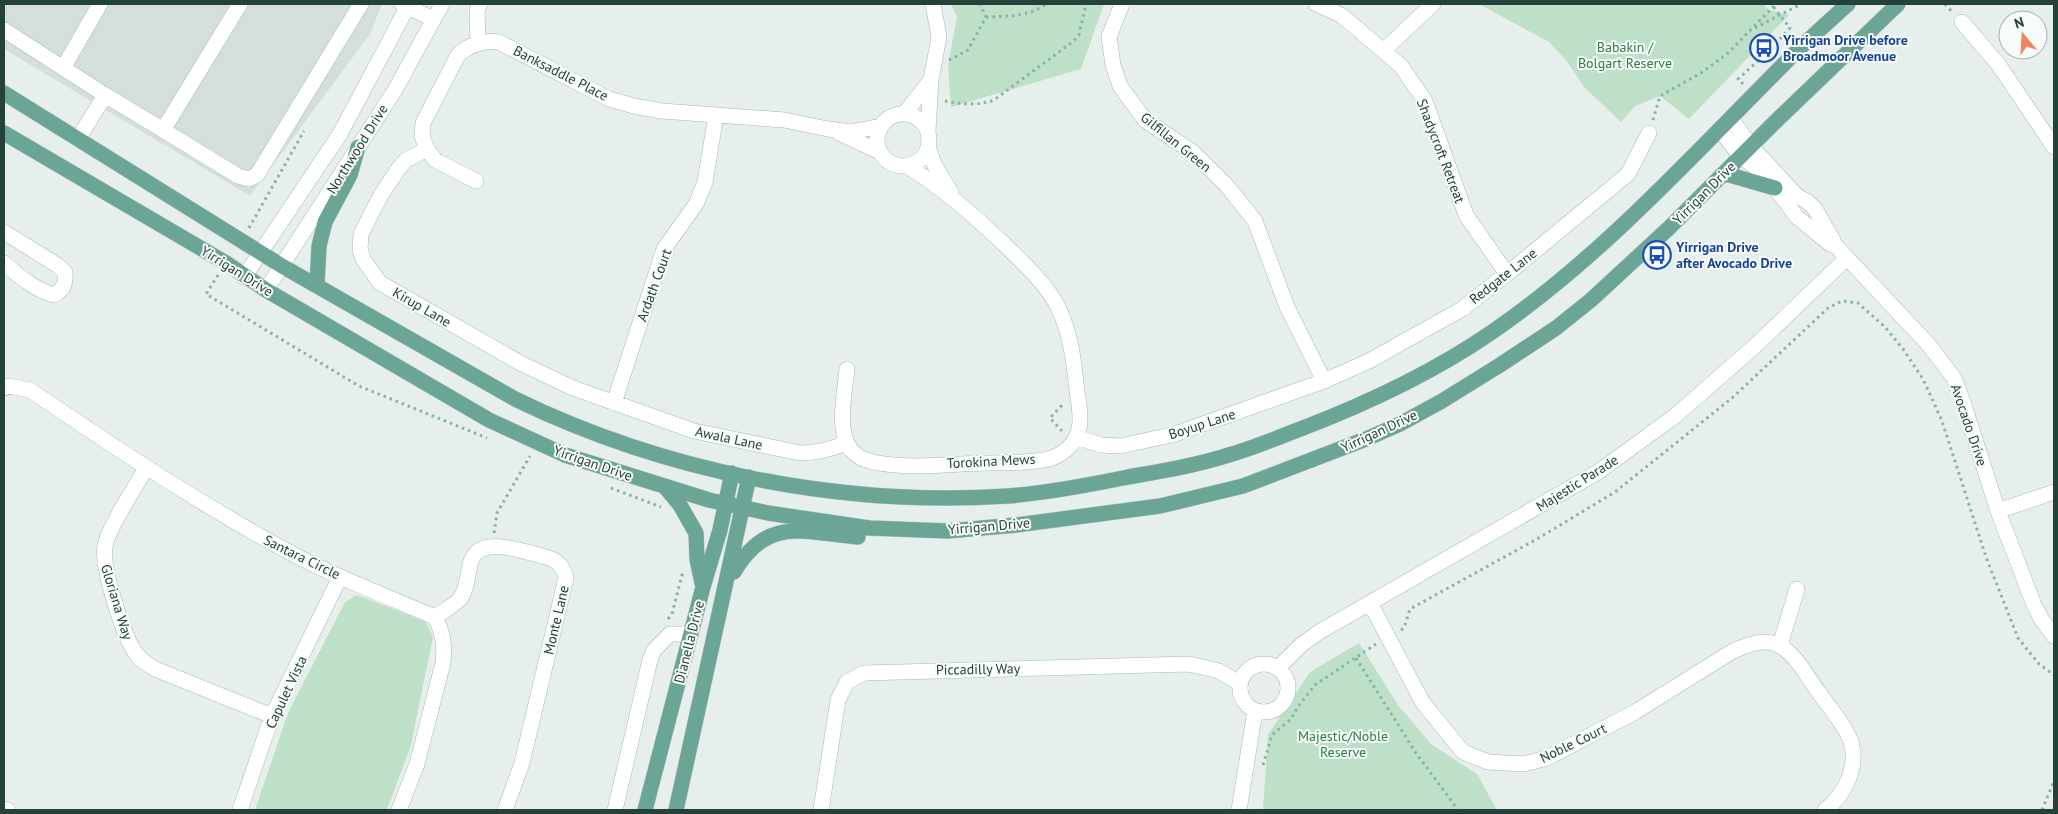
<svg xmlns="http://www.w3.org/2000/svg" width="2058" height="814" viewBox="0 0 2058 814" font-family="'PT Sans',sans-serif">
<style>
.built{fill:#d4dfda}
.green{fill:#bfe0c8}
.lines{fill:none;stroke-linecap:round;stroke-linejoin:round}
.minor-casing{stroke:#a8b8b2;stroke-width:16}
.major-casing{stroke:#c2cac8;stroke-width:16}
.path{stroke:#86b3a5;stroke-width:3;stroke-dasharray:2.5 4;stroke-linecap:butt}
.minor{stroke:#fff;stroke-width:15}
.major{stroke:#6aa596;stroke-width:15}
.labels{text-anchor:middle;stroke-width:4;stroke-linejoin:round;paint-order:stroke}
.transit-label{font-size:14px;font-weight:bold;fill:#164399;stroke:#f7fbf9;text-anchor:start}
.park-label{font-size:14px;fill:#2d7a4b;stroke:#f7fbf9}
.street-label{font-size:14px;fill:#24423a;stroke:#f7fbf9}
</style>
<rect width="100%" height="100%" fill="#e6efeb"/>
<path class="built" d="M4,4H382L370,34L250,196L4,49Z"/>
<path class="green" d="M951,4H1104L1081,69L951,107L948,66L957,16Z
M1479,4H1763L1769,10L1789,15L1689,119L1660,96L1635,106L1621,122L1584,87L1566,60L1549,42Z
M357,595L426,622L433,637L411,745L387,810H255L288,713L345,602Z
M1359,643L1398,705L1431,744L1477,774L1497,810H1263L1268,735L1310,672Z"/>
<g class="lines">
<defs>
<path id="minor" d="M402,4L433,19
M1122,4L1109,37L1113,65L1120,86L1145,120L1194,153L1228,187L1255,221L1287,307L1324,381
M1316,4L1341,15L1401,66L1425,101L1466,215L1507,274
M1962,22L1998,64L2054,147
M4,30L105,95
M478,43L477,10L480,4
M1384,50L1433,4
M63,68L100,4
M904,114L931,80
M877 140a26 26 0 1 1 52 0a26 26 0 1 1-52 0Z
M1731,119L1751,146L1797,196L1808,202L1815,209L1833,240
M163,130L238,176L249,179L257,175L361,4
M1720,130L1740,156L1757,168L1775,188L1797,217L1830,244H1834L1928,344L1954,378L1963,402L1998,511L2034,605L2042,620L2054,636
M928,131L931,80L939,37L933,4
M839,133L880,152
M78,139L105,95L163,130L240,4
M928,147L935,166L951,192
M427,149L406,160L399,168L381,195L361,234L360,249L363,259L380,283L522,364L573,388L694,431L800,453C817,453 830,450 846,443
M476,181L435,160L427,149L422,136L423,123L458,55C470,44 483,40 499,42L609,99L634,106L662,111L784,120L828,129L850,132L881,126
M4,232L57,265L65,272C66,283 64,289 54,295C35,290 19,276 4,263
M244,277L340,134L409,4
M266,290L395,90L442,4
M847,369C845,391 836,432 851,450C854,453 859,457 863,459C898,471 947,464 984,463C1006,462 1031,464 1052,458C1057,456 1064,452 1068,448C1085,433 1080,411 1077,391C1074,362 1071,334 1058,307C1045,282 1023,263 1004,244C973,215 943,188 907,166
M4,388L8,386L30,390C108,443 185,494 267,540C320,571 379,593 435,617C443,633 445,645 443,663L417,764L399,810
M614,403L664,249L696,204L705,182L716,115
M1076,437L1101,445L1121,446L1175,434L1324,381L1369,361L1462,309L1507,274L1628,174L1649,133
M146,468C136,486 108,528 105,546C101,566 123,635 135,652C140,660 147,664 155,669L272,716
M1998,511L2054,492
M1370,603L1423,703L1463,752L1488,762L1524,764L1547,758L1635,712L1733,651C1747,645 1765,637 1780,646C1796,655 1807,676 1817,690C1827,705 1849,729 1852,746C1857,769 1844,796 1825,810
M435,617C443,611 453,606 460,599C466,591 467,580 469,570C470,567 470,562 472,559C482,537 518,550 535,554C551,558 562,560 566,578L522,763L505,810
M1780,645L1797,589
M1240 688a24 24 0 1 1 48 0a24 24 0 1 1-48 0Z
M1278,668L1301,645L1319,632L1598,472L1675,416L1756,345L1847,258
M4,809L8,810
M240,810L272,716L340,577
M615,810L650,660L654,650L670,634H691
M821,810L838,700L847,682L864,673L1189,664L1219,671L1239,683
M1239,810L1255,711"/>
<path id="major" d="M4,93L282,266L515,399C665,472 842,507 1008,496C1048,493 1089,485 1128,477C1163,471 1198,465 1232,454C1256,447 1279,437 1303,428C1368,403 1434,372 1492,332C1601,257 1689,159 1782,66C1803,44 1826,24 1848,4
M4,133L226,263L266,290L489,420L565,455L709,500L768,513L869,528L948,531L1016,525L1160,506L1243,486L1366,439L1400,424L1442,401L1500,365L1556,328L1591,300L1670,227L1774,123L1898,4
M1720,177L1726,174L1775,188
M317,285L319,246L325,222L350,175L358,147
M665,487L680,505L696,533L697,559L702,583
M734,572C767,516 802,532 858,537
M645,810L703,587L720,530L732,473
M676,810L749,477"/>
</defs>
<use href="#minor" class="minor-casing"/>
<use href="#major" class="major-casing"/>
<path class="path" d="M1945,4L1953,13
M986,17C1007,16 1029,17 1046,4
M1755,28L1801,4
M949,60L968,50L986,17L980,4
M1743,84L1738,79L1769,51L1790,28L1771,4
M945,101C961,104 978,106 994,100L1071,43L1079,35L1086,4
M1653,120L1660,96L1701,73L1727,54L1776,4
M249,228L304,131
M218,275L206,294L359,386L487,438
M1062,431L1050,418L1064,403
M611,488L661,507
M494,533L497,513L530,456
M668,619L672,614L683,571
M1401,630L1404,628L1410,609L1537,539L1615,492L1732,398L1828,308L1842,301L1858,303L1885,327L1903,349L1923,379L1942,421L1986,557L2018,638L2039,664L2054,675
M1356,658L1416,753L1458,810
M1263,765L1272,735L1290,720L1300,704L1315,685L1376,644
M2042,810L2054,781"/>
<use href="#minor" class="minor"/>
<use href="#major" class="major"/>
</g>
<defs>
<symbol id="bus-ring" viewBox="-11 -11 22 22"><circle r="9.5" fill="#f7fbf9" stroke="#1a4fb4" stroke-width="1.5"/><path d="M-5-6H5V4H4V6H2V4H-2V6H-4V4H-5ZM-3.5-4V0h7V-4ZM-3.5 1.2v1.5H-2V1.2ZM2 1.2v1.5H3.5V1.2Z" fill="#1a4fb4"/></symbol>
</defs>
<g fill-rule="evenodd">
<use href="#bus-ring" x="1748" y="32" width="32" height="32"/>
<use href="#bus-ring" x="1641" y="239" width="32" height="32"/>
</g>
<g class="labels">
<g class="transit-label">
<text x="1783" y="45">Yirrigan Drive before<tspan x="1783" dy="16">Broadmoor Avenue</tspan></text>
<text x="1676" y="252">Yirrigan Drive<tspan x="1676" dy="16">after Avocado Drive</tspan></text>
</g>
<g class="park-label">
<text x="1625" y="52">Babakin /<tspan x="1625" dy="16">Bolgart Reserve</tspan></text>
<text x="1343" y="741">Majestic/Noble<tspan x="1343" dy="16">Reserve</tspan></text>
</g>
<g class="street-label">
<text transform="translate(561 73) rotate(27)" y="5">Banksaddle Place</text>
<text transform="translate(1176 142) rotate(39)" y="5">Gilfillan Green</text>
<text transform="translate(357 149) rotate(-58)" y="5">Northwood Drive</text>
<text transform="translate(1441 151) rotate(69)" y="5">Shadycroft Retreat</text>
<text transform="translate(1704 193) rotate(-45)" y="5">Yirrigan Drive</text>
<text transform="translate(237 271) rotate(32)" y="5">Yirrigan Drive</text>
<text transform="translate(1503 276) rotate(-38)" y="5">Redgate Lane</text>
<text transform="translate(654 285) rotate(-70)" y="5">Ardath Court</text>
<text transform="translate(422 307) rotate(30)" y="5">Kirup Lane</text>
<text transform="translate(1202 424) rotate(-18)" y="5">Boyup Lane</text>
<text transform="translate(1969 425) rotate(71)" y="5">Avocado Drive</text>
<text transform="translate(1379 431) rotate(-25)" y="5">Yirrigan Drive</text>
<text transform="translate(729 438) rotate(12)" y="5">Awala Lane</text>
<text transform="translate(991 461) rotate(-3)" y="5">Torokina Mews</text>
<text transform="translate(593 463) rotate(19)" y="5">Yirrigan Drive</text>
<text transform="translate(1577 483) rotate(-32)" y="5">Majestic Parade</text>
<text transform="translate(989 526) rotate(-5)" y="5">Yirrigan Drive</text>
<text transform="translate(302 557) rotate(26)" y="5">Santara Circle</text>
<text transform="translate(117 602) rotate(73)" y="5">Gloriana Way</text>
<text transform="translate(556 620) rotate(-77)" y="5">Monte Lane</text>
<text transform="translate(689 642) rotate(-76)" y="5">Dianella Drive</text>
<text transform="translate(978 669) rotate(-1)" y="5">Piccadilly Way</text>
<text transform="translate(286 692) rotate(-65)" y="5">Capulet Vista</text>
<text transform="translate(1573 743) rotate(-26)" y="5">Noble Court</text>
</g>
</g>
<rect width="2058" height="814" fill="none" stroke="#24423a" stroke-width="10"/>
<g transform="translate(2023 35) rotate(342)"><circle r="24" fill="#f7fbf9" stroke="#a3b1ad"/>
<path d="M0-4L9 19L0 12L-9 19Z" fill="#f4845f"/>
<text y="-8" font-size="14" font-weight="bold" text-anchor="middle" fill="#24423a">N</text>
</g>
</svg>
